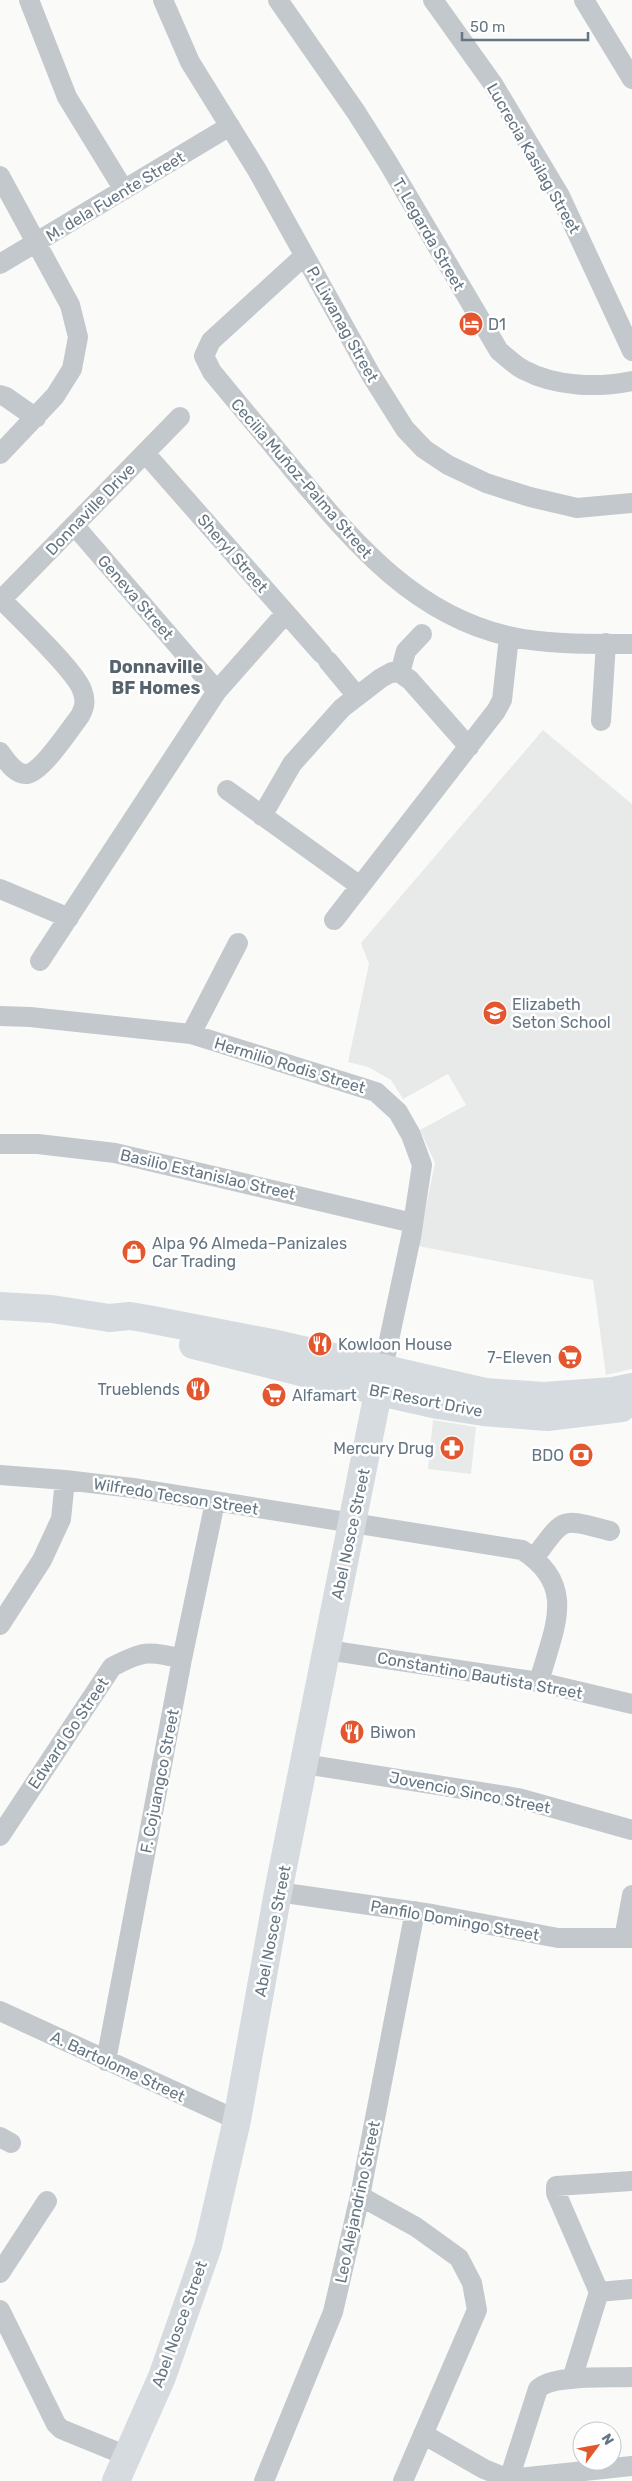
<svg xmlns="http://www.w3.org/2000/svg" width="632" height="2481" viewBox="0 0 632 2481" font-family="Rubik,sans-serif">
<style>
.built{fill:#e8e9e9}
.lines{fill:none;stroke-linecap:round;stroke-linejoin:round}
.street{stroke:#c3c8cc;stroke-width:20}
.secondary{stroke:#d6dbdf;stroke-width:28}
.labels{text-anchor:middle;stroke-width:5;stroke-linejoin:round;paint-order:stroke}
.street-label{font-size:16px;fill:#657683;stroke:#fff}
.poi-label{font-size:16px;fill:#657683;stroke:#fff;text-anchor:start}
.neighbourhood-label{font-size:18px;font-weight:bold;fill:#57646e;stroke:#fff}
</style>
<rect width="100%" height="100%" fill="#fafaf8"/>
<path class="built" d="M543,730L632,804V1369L606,1375L593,1280L418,1246L435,1163L420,1130L466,1105L448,1074L403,1099L391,1080L368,1067L348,1062L369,964L361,943Z
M433,1420L476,1427L471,1474L428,1469Z"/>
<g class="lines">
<path class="street" d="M29,0L67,97L124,190
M163,0L190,62L257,170L371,375L405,429L424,449L448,465L486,483L530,497L577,508L632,503
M278,0L356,112L387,161L499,351C507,357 515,366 524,370C556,387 598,388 632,381
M433,0L493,84L560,196L632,351
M584,0L632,79
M0,176L70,305L78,337L72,369L55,396L0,454
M304,256L211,341L204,356L212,372C241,407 270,442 299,477C356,545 416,615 508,636C547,645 591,644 632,644
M0,264L230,126
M0,395L6,397L36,418
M145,453L322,654
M74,525L217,691
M0,601L180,417
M328,661L357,696
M400,673L406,651L422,634
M601,721L606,643
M0,752C6,760 15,775 27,774C42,772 70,729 80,716C85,707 86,700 82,690C75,670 19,618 1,599
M227,790L360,886
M262,816L292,764L342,708L381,678L392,672L400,673L410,680L469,747
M0,889L69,918
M334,920L496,711L502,700L509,637
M40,961L217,691L286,613
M0,1016L30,1017L191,1034L376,1092L398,1112L411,1135L422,1165L411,1237L383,1368
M191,1034L238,943
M0,1144H38L115,1153L413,1223
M0,1475L65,1480L133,1488L522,1550C579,1586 553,1629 539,1682
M534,1558C566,1516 559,1518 610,1531
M0,1625L42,1560L61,1519L65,1480
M327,1650L539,1682L632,1704
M305,1764L518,1798L632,1830
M0,1836L112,1667C142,1651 149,1650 182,1659
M278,1892L432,1914L558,1938H632
M624,1938L632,1895
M0,2011L237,2120
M106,2061L182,1659L215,1502
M0,2137L11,2143
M360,2196L416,2227L459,2258L472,2283L477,2310L403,2481
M0,2273L47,2201
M599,2292L632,2289
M0,2310L56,2424L61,2429L127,2456
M572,2379L599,2292L556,2193V2186L632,2181
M423,2434L484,2469L509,2479L632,2466
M509,2479L538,2389C552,2374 610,2378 632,2377
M264,2481L333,2312L360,2196L415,1911"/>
<path class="secondary" d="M0,1306L52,1309L109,1318L130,1316L148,1319L272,1343L485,1392L544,1396L613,1391L632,1387
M193,1345L380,1392L438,1405L483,1412L547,1417L622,1408
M116,2481L162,2377L208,2246L237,2120L278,1892L383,1368"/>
</g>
<defs>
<symbol id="hotel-disc" viewBox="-11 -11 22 22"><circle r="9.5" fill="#e4572e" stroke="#fff"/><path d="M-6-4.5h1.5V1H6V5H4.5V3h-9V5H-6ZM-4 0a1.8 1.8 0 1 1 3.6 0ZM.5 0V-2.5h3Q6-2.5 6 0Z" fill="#fff"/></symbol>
<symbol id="school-disc" viewBox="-11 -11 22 22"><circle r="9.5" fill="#e4572e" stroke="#fff"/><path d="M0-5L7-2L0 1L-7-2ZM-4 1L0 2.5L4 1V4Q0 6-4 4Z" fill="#fff"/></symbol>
<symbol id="shop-disc" viewBox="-11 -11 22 22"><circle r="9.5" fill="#e4572e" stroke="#fff"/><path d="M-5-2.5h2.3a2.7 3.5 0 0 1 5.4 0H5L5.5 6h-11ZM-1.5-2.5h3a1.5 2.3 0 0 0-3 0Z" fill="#fff"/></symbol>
<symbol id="restaurant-disc" viewBox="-11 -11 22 22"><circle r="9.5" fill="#e4572e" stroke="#fff"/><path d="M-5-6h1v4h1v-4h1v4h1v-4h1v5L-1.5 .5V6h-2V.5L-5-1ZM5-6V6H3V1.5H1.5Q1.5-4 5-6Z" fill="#fff"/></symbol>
<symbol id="supermarket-disc" viewBox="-11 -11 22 22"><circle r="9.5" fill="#e4572e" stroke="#fff"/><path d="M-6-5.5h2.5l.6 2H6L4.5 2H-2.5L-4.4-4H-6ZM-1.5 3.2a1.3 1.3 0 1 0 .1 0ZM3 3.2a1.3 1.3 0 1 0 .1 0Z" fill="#fff"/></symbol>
<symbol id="pharmacy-disc" viewBox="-11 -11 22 22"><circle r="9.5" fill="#e4572e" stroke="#fff"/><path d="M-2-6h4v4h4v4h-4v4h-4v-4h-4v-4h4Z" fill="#fff"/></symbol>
<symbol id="bank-disc" viewBox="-11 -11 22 22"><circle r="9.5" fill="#e4572e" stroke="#fff"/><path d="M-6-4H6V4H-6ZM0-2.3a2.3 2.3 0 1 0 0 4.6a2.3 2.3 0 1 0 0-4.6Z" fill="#fff"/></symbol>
</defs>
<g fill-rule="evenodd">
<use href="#hotel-disc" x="457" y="310" width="28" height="28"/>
<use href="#school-disc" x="481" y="999" width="28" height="28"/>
<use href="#shop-disc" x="120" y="1238" width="28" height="28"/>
<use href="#restaurant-disc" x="306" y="1330" width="28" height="28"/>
<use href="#supermarket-disc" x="556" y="1343" width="28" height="28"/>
<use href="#restaurant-disc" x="184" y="1375" width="28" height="28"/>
<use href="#supermarket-disc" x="260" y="1381" width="28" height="28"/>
<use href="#pharmacy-disc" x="438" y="1434" width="28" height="28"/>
<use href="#bank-disc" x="567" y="1441" width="28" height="28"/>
<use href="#restaurant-disc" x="338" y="1718" width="28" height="28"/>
</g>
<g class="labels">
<g class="street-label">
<text transform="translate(534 158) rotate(60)" y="6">Lucrecia Kasilag Street</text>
<text transform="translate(115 196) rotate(-31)" y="6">M. dela Fuente Street</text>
<text transform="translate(429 234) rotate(60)" y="6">T. Legarda Street</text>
<text transform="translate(343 324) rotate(61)" y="6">P. Liwanag Street</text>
<text transform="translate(302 478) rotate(49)" y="6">Cecilia Muñoz-Palma Street</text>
<text transform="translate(90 509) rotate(-46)" y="6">Donnaville Drive</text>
<text transform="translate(233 553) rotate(49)" y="6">Sheryl Street</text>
<text transform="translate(136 597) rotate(49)" y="6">Geneva Street</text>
<text transform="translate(290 1065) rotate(17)" y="6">Hermilio Rodis Street</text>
<text transform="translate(208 1174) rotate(13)" y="6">Basilio Estanislao Street</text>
<text transform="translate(426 1400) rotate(11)" y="6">BF Resort Drive</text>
<text transform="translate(176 1496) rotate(9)" y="6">Wilfredo Tecson Street</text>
<text transform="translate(350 1534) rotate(-78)" y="6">Abel Nosce Street</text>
<text transform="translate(480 1675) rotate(10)" y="6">Constantino Bautista Street</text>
<text transform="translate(68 1733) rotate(-56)" y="6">Edward Go Street</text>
<text transform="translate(159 1781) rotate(-79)" y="6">F. Cojuangco Street</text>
<text transform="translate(470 1792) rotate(11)" y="6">Jovencio Sinco Street</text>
<text transform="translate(455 1920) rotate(10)" y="6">Panfilo Domingo Street</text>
<text transform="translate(272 1931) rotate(-79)" y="6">Abel Nosce Street</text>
<text transform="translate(118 2066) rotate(25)" y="6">A. Bartolome Street</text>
<text transform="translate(357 2202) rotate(-78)" y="6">Leo Alejandrino Street</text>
<text transform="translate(179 2324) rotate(-70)" y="6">Abel Nosce Street</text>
</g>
<g class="poi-label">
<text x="488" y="330">D1</text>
<text x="512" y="1010">Elizabeth<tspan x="512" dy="18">Seton School</tspan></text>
<text x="152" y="1249">Alpa 96 Almeda–Panizales<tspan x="152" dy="18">Car Trading</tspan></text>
<text x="338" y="1350">Kowloon House</text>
<text x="552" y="1363" text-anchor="end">7-Eleven</text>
<text x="180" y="1395" text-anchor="end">Trueblends</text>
<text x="292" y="1401">Alfamart</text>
<text x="434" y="1454" text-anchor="end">Mercury Drug</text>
<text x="564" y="1461" text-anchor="end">BDO</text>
<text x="370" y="1738">Biwon</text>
</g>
<g class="neighbourhood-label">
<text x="156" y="673">Donnaville<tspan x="156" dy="21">BF Homes</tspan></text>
</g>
</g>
<g transform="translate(597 2446) rotate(58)"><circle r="24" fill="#ffffff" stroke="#c1c8cd"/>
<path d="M0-4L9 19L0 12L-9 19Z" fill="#e4572e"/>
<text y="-8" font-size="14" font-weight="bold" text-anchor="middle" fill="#657683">N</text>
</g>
<path d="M462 32v8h126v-8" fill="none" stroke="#657683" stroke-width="2.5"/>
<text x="470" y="32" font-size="15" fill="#657683" stroke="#ffffff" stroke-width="4" paint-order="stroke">50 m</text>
</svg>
